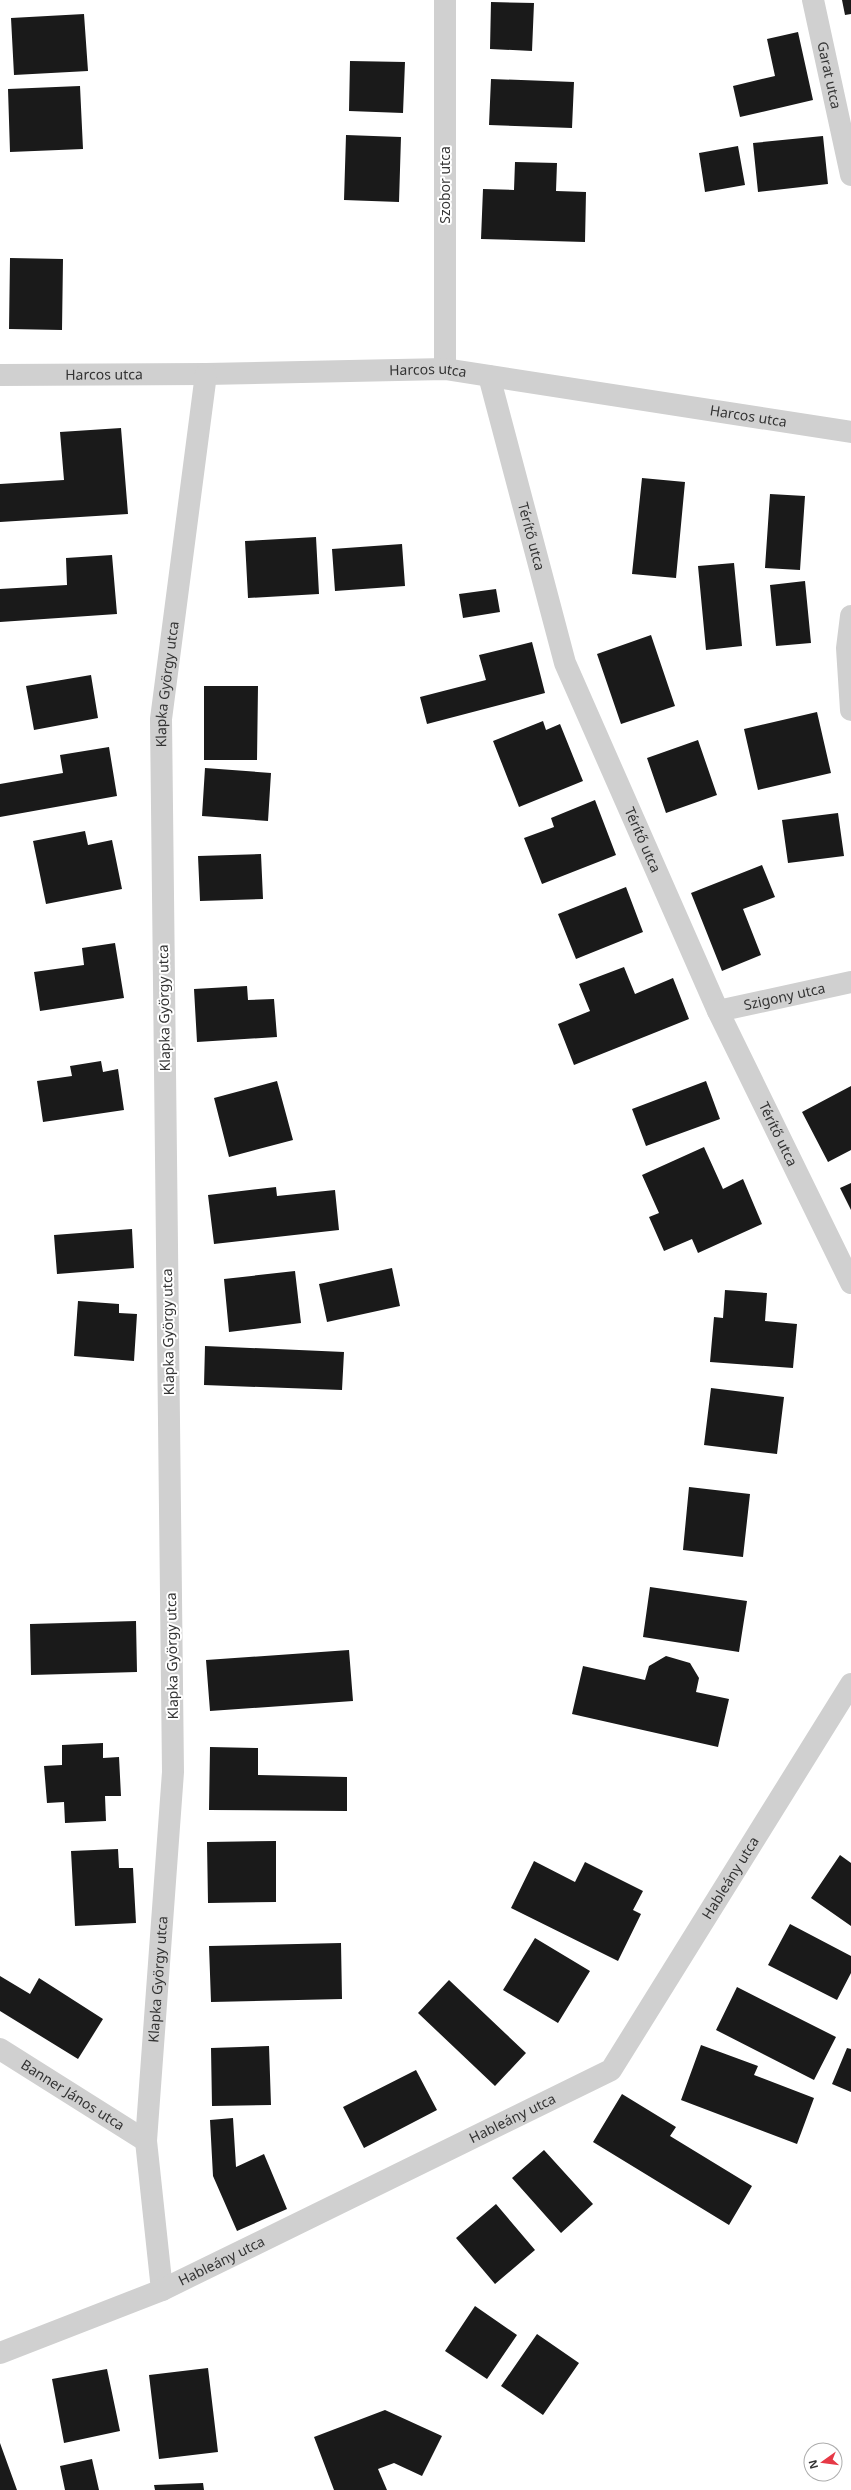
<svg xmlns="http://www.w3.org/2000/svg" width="851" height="2490" viewBox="0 0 851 2490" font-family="'Noto Sans',sans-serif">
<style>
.building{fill:#1a1a1a}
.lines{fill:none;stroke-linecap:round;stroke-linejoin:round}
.street{stroke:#d0d0d0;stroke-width:22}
.labels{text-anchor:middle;stroke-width:4;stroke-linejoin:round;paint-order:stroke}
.street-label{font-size:14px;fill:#333;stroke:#fff}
</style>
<rect width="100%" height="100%" fill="#fff"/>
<path class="building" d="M842,0H851V14L845,15Z
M491,2L534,3L532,51L490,49Z
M84,14L88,71L14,75L11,18Z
M798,32L813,100L740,117L733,86L775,76L767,39Z
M350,61L405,62L403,113L349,111Z
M491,79L574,82L572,128L489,125Z
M80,86L83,149L10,152L8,89Z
M346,135L401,137L399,202L344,200Z
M823,136L828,184L758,192L753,143Z
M738,146L745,185L705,192L699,153Z
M515,162L557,163L556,191L586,192L585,242L481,239L483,189L514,190Z
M10,258L63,259L62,330L9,329Z
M121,428L128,514L0,522V484L64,480L60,432Z
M642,478L685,482L676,578L632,574Z
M770,494L805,496L800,570L765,568Z
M316,537L319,594L248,598L245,541Z
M402,544L405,586L335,591L332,549Z
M112,555L117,614L0,622V589L67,585L66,558Z
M734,563L742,646L706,650L698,566Z
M805,581L811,643L776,646L770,585Z
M496,589L500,612L463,618L459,594Z
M651,635L675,706L621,724L597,654Z
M532,642L545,693L427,724L420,697L486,680L479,655Z
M91,675L98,718L34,730L26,686Z
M204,686H258L257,760H204Z
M817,712L831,773L758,790L744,729Z
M543,721L546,730L560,724L583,781L519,807L493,741Z
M698,740L717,795L666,813L647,758Z
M109,747L117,796L0,817V784L63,773L60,755Z
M205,768L271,773L268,821L202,816Z
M595,800L616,855L542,884L524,838L554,827L551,818Z
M838,813L844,856L788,863L782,820Z
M85,831L88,845L112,840L122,889L46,904L33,841Z
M261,854L263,899L200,901L198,856Z
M762,865L775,897L743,909L761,955L722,971L691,893Z
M626,887L643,932L576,959L558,914Z
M115,943L124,998L40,1011L34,972L84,965L82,948Z
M624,967L635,994L673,978L689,1019L574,1065L558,1024L590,1011L579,984Z
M247,986L248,1000L274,999L277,1037L197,1042L194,989Z
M101,1061L103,1072L118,1069L124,1110L43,1122L37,1081L72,1076L70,1066Z
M277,1081L293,1140L229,1157L214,1098Z
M706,1081L720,1119L646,1146L632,1109Z
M851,1086V1150L828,1162L802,1112Z
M704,1147L723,1189L743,1179L762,1224L698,1253L692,1239L664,1251L649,1217L659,1213L642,1175Z
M851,1183V1210L840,1188Z
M276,1187L277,1196L335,1190L339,1230L214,1244L208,1195Z
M132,1229L134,1268L57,1274L54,1235Z
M392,1268L400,1306L327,1322L319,1284Z
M295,1271L301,1323L229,1332L224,1279Z
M725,1290L767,1293L765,1321L797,1324L793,1368L710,1362L714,1317L723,1318Z
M78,1301L119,1304V1313L137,1314L134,1361L74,1356Z
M205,1346L344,1352L342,1390L204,1385Z
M711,1388L784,1397L777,1454L704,1445Z
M689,1487L750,1494L743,1557L683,1550Z
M650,1587L747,1601L739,1652L643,1637Z
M136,1621L137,1672L31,1675L30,1624Z
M349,1650L353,1701L210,1711L206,1660Z
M666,1656L690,1663L699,1678L696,1692L729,1699L718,1747L572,1714L583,1666L645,1680L649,1666Z
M103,1743V1758L119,1757L121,1796H105L106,1821L65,1823L64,1802L47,1803L44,1766L62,1765V1745Z
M210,1747L258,1748V1775L347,1777V1811L209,1810Z
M276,1841V1902L208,1903L207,1842Z
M118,1849L119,1868H133L136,1923L75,1926L71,1851Z
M840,1855L851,1863V1926L811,1898Z
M534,1861L575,1882L585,1862L643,1891L633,1910L641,1914L618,1961L511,1908Z
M790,1924L851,1956V1973L837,2000L768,1965Z
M535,1938L590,1971L558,2023L503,1990Z
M341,1943L342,1999L211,2002L209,1946Z
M0,1976L30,1994L39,1978L103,2019L78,2059L0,2011Z
M449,1980L526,2053L495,2086L418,2013Z
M737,1987L836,2037L814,2080L716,2030Z
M701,2045L758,2066L754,2075L814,2098L797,2144L681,2100Z
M269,2046L271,2105L212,2106L211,2048Z
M847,2048L851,2049V2092L832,2084Z
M416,2070L437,2110L364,2148L343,2107Z
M622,2094L676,2127L670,2136L752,2186L729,2225L593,2142Z
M233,2118L236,2167L264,2154L287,2209L237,2231L213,2176L210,2120Z
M544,2150L593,2204L561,2233L512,2178Z
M496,2204L535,2250L495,2284L456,2238Z
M475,2306L517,2335L487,2379L445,2351Z
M537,2334L579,2363L543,2415L501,2386Z
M208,2368L218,2452L159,2459L149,2375Z
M107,2369L120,2431L64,2443L52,2379Z
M385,2410L442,2436L422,2476L394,2463L378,2469L387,2490H334L314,2437Z
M0,2443L17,2490H0Z
M92,2459L99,2490H65L60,2466Z
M203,2483L204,2490H155L154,2485Z"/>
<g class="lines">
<g class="street">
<path d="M445,0V369"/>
<path id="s1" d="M813,0L851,175"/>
<path id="s2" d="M0,375L206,374L445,369L851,432"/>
<path id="s3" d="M489,376L565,663L718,1011L851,1283"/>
<path d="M851,616L847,648L851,710"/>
<path id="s4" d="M718,1011L851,982"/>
<path id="s5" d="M0,2049L146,2141"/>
<path id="s6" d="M162,2290L146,2141L173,1772L161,719L206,374"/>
<path id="s7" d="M0,2353L162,2290L611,2070L851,1684"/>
</g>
</g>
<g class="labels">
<g class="street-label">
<text dy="5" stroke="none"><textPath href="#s1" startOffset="77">Garat utca</textPath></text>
<text transform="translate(445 185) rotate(-90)" y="5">Szobor utca</text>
<text dy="5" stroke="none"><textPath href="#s2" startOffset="428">Harcos utca</textPath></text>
<text dy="5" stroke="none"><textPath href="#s2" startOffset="104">Harcos utca</textPath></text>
<text dy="5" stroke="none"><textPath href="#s2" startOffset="752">Harcos utca</textPath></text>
<text dy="5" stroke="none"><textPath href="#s3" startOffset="166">Térítő utca</textPath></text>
<text dy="5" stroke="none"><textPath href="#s6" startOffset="1608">Klapka György utca</textPath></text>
<text dy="5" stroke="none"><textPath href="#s3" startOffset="490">Térítő utca</textPath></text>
<text dy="5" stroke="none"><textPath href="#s4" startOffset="68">Szigony utca</textPath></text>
<text transform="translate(164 1008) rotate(-91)" y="5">Klapka György utca</text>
<text dy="5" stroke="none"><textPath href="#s3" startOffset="814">Térítő utca</textPath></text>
<text transform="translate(168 1332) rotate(-91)" y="5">Klapka György utca</text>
<text transform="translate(172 1656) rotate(-91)" y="5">Klapka György utca</text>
<text dy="5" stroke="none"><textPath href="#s7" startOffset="900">Hableány utca</textPath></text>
<text dy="5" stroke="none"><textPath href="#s6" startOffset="312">Klapka György utca</textPath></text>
<text dy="5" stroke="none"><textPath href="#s5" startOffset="86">Banner János utca</textPath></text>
<text dy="5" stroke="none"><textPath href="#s7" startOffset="564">Hableány utca</textPath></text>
<text dy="5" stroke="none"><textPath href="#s7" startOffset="240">Hableány utca</textPath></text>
</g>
</g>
<g transform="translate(823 2462) rotate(256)"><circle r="19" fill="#ffffff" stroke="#adadad"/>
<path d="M0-3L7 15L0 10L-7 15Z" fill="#e63946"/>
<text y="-6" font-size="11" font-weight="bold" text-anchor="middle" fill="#333333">N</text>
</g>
</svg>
